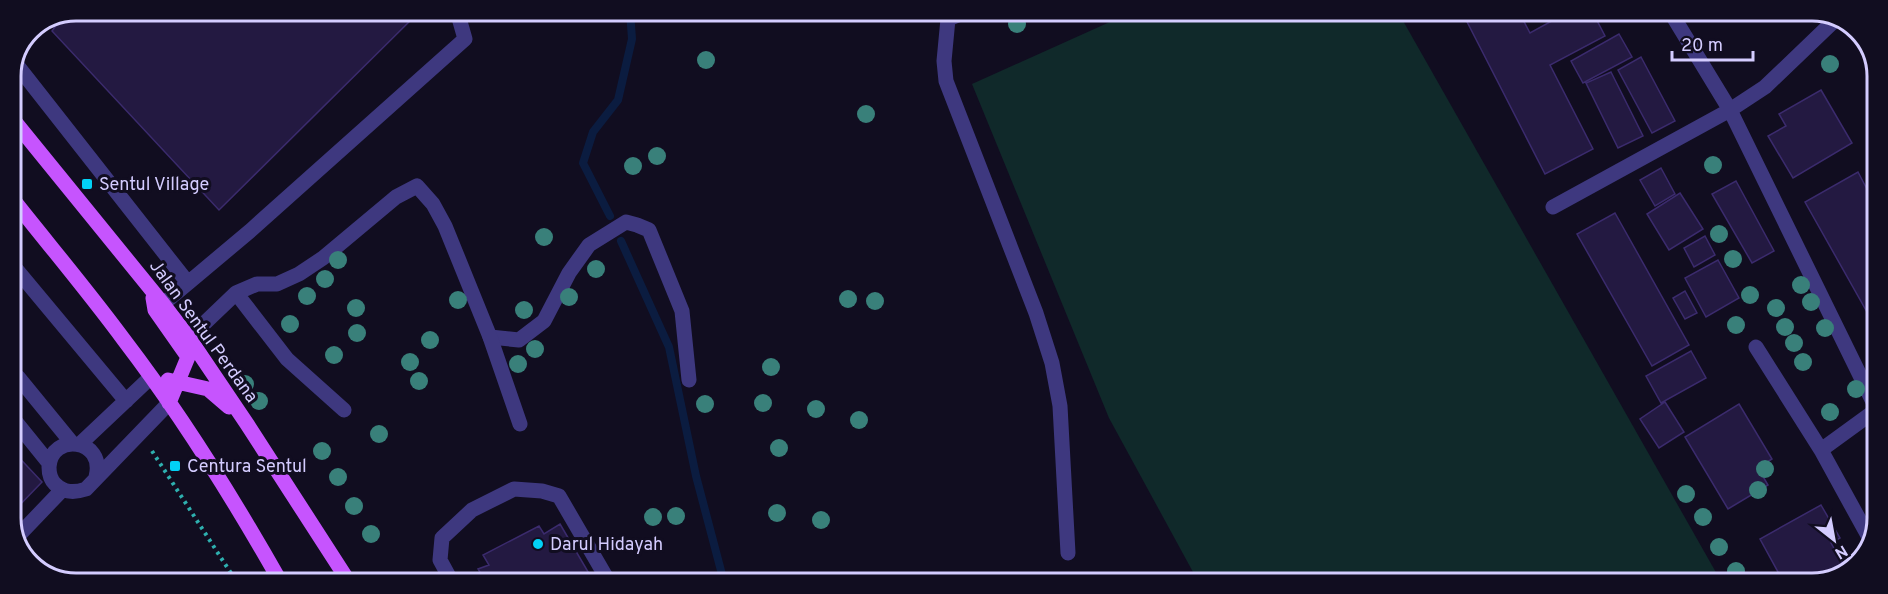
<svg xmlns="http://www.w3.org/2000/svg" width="1888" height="594" viewBox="0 0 1888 594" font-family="Overpass,sans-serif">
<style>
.green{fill:#10292a}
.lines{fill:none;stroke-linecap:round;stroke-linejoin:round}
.stream{stroke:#0b1c40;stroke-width:8}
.building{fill:#231941;stroke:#3b2b6d;stroke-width:1.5}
.path{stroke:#2eb0af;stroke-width:4;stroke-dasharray:3 4.5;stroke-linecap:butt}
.service{stroke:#3e387f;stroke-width:15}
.minor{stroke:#3e387f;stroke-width:15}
.primary{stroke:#c654fe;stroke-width:15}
.tree{fill:#39807a}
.poi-dot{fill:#02d1f5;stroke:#110d20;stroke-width:2}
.labels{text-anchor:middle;stroke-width:6;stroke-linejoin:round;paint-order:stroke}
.poi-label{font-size:18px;fill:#d4ccff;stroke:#110d20;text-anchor:start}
.street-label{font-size:18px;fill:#d4ccff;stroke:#110d20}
.rim{fill:none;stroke:#d4ccff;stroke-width:3}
</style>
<rect width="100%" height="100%" fill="#110d20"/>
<path class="green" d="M1132,12H1398L1722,583H1199L1109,418L972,84Z"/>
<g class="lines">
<path class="stream" d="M610,216L583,163L593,132L618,100L632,39L630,11
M621,241L669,347L696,476L724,582"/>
</g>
<path class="building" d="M76,10L420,11L219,210L52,31L63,16Z
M1462,12H1519L1530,33L1568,12L1593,13L1605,36L1550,65L1593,149L1545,174Z
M1619,34L1632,57L1583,83L1571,61Z
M1641,57L1675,121L1652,133L1618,70Z
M1611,72L1643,136L1618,148L1586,83Z
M1821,90L1852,143L1793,178L1768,136L1786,126L1779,114Z
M1661,168L1675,194L1655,206L1640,180Z
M1858,172L1868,191L1877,186L1876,328L1805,202Z
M1736,181L1774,251L1752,263L1712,194Z
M1680,193L1703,229L1669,250L1647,214Z
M1615,213L1689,345L1652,366L1577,234Z
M1705,236L1715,255L1694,267L1684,248Z
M1718,260L1739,298L1706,317L1685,278Z
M1685,291L1697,313L1685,319L1673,298Z
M1691,351L1706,378L1661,403L1646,376Z
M1665,402L1684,432L1659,448L1640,419Z
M1739,404L1772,459L1758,468L1768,485L1728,509L1685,437Z
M11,449L42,482L11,514Z
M1821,505L1840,538L1831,543L1847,571L1812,583H1784L1760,539Z
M560,524L594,582H486L478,569L489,565L483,555L539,526L544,534Z"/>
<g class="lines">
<path class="path" d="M152,451L236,581"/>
<path class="service" d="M945,12L948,19L944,61L946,81L1036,313L1052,363L1060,406L1068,553
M1671,13L1730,110L1876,408
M948,19L965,12
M16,64L188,283
M1553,207L1730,110L1765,87L1837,18
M11,263L126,401
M163,304L250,231L465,39L457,11
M490,337L519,340L544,321L569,273L589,245L626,222L637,225L649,230L682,311L689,380
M1756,347L1821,450L1871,541
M11,376L18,377L72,443
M11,416L49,463
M80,444L151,377
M1821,450L1876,410
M96,477C106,438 51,432 49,467C49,474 51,480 55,484C64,493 74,493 86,489L169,403
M17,537L62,490
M452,582L440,560L442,538L472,510L514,489L542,491L559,496L609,582"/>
<path class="minor" d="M236,293L287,359L344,410
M189,338L236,293L257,284H277L299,274L323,258L396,197L417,186L433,204L445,226L490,337L520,424"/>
<path class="primary" d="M11,117L163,304L189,338L247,424L349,582
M11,197C48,244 88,291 124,340C182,416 233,498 280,581
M153,298L155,310L188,357L169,403
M168,380L208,389L229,407"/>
</g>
<g class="tree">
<circle cx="1017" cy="24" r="9"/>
<circle cx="706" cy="60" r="9"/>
<circle cx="1830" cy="64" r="9"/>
<circle cx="866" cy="114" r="9"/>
<circle cx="657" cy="156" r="9"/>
<circle cx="1713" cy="165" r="9"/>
<circle cx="633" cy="166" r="9"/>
<circle cx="1719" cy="234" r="9"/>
<circle cx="544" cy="237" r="9"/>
<circle cx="1733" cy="259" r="9"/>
<circle cx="338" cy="260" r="9"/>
<circle cx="596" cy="269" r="9"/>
<circle cx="325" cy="279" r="9"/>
<circle cx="1801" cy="285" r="9"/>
<circle cx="1750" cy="295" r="9"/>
<circle cx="307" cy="296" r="9"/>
<circle cx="569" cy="297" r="9"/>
<circle cx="848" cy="299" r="9"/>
<circle cx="458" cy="300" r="9"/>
<circle cx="875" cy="301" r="9"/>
<circle cx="1811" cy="302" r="9"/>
<circle cx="356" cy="308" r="9"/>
<circle cx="1776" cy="308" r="9"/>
<circle cx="524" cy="310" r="9"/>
<circle cx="290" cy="324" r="9"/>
<circle cx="1736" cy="325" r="9"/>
<circle cx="1785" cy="327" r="9"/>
<circle cx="1825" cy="328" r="9"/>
<circle cx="357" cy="333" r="9"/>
<circle cx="430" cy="340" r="9"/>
<circle cx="1794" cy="343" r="9"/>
<circle cx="535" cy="349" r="9"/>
<circle cx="334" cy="355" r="9"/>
<circle cx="410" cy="362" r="9"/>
<circle cx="1803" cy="362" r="9"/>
<circle cx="518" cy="364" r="9"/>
<circle cx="771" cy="367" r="9"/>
<circle cx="419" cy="381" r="9"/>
<circle cx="245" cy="384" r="9"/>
<circle cx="1856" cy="389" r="9"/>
<circle cx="259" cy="401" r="9"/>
<circle cx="763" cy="403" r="9"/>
<circle cx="705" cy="404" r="9"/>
<circle cx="816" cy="409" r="9"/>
<circle cx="1830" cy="412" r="9"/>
<circle cx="859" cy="420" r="9"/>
<circle cx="379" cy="434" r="9"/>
<circle cx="779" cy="448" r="9"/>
<circle cx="322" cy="451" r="9"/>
<circle cx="1765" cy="469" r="9"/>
<circle cx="338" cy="477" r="9"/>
<circle cx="1758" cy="490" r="9"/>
<circle cx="1686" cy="494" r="9"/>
<circle cx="354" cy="506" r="9"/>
<circle cx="777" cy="513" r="9"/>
<circle cx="676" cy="516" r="9"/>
<circle cx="653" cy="517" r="9"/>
<circle cx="1703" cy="517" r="9"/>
<circle cx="821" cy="520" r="9"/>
<circle cx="371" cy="534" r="9"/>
<circle cx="1719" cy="547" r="9"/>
<circle cx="1736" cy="571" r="9"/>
</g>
<g class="poi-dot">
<rect x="81" y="178" width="12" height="12" rx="3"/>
<rect x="169" y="460" width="12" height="12" rx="3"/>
<circle cx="538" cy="544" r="6"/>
</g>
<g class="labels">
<g class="poi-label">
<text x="99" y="190">Sentul Village</text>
<text x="187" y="472">Centura Sentul</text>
<text x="550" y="550">Darul Hidayah</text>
</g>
<g class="street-label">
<text transform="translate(204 331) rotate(54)" y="6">Jalan Sentul Perdana</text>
</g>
</g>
<path d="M0 0H1888V594H0ZM76 21H1812A55 55 0 0 1 1867 76V518A55 55 0 0 1 1812 573H76A55 55 0 0 1 21 518V76A55 55 0 0 1 76 21Z" fill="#110d20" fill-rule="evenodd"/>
<path class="rim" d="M76 21H1812A55 55 0 0 1 1867 76V518A55 55 0 0 1 1812 573H76A55 55 0 0 1 21 518V76A55 55 0 0 1 76 21Z"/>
<g transform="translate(1834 540) rotate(149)" stroke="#110d20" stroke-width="4.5" paint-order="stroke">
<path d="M0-4.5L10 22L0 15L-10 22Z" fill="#d4ccff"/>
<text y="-9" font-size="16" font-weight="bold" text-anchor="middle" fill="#d4ccff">N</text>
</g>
<path d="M1672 51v9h81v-9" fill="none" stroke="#d4ccff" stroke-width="3"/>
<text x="1681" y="51" font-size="18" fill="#d4ccff" stroke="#110d20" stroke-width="4.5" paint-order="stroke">20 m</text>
</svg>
